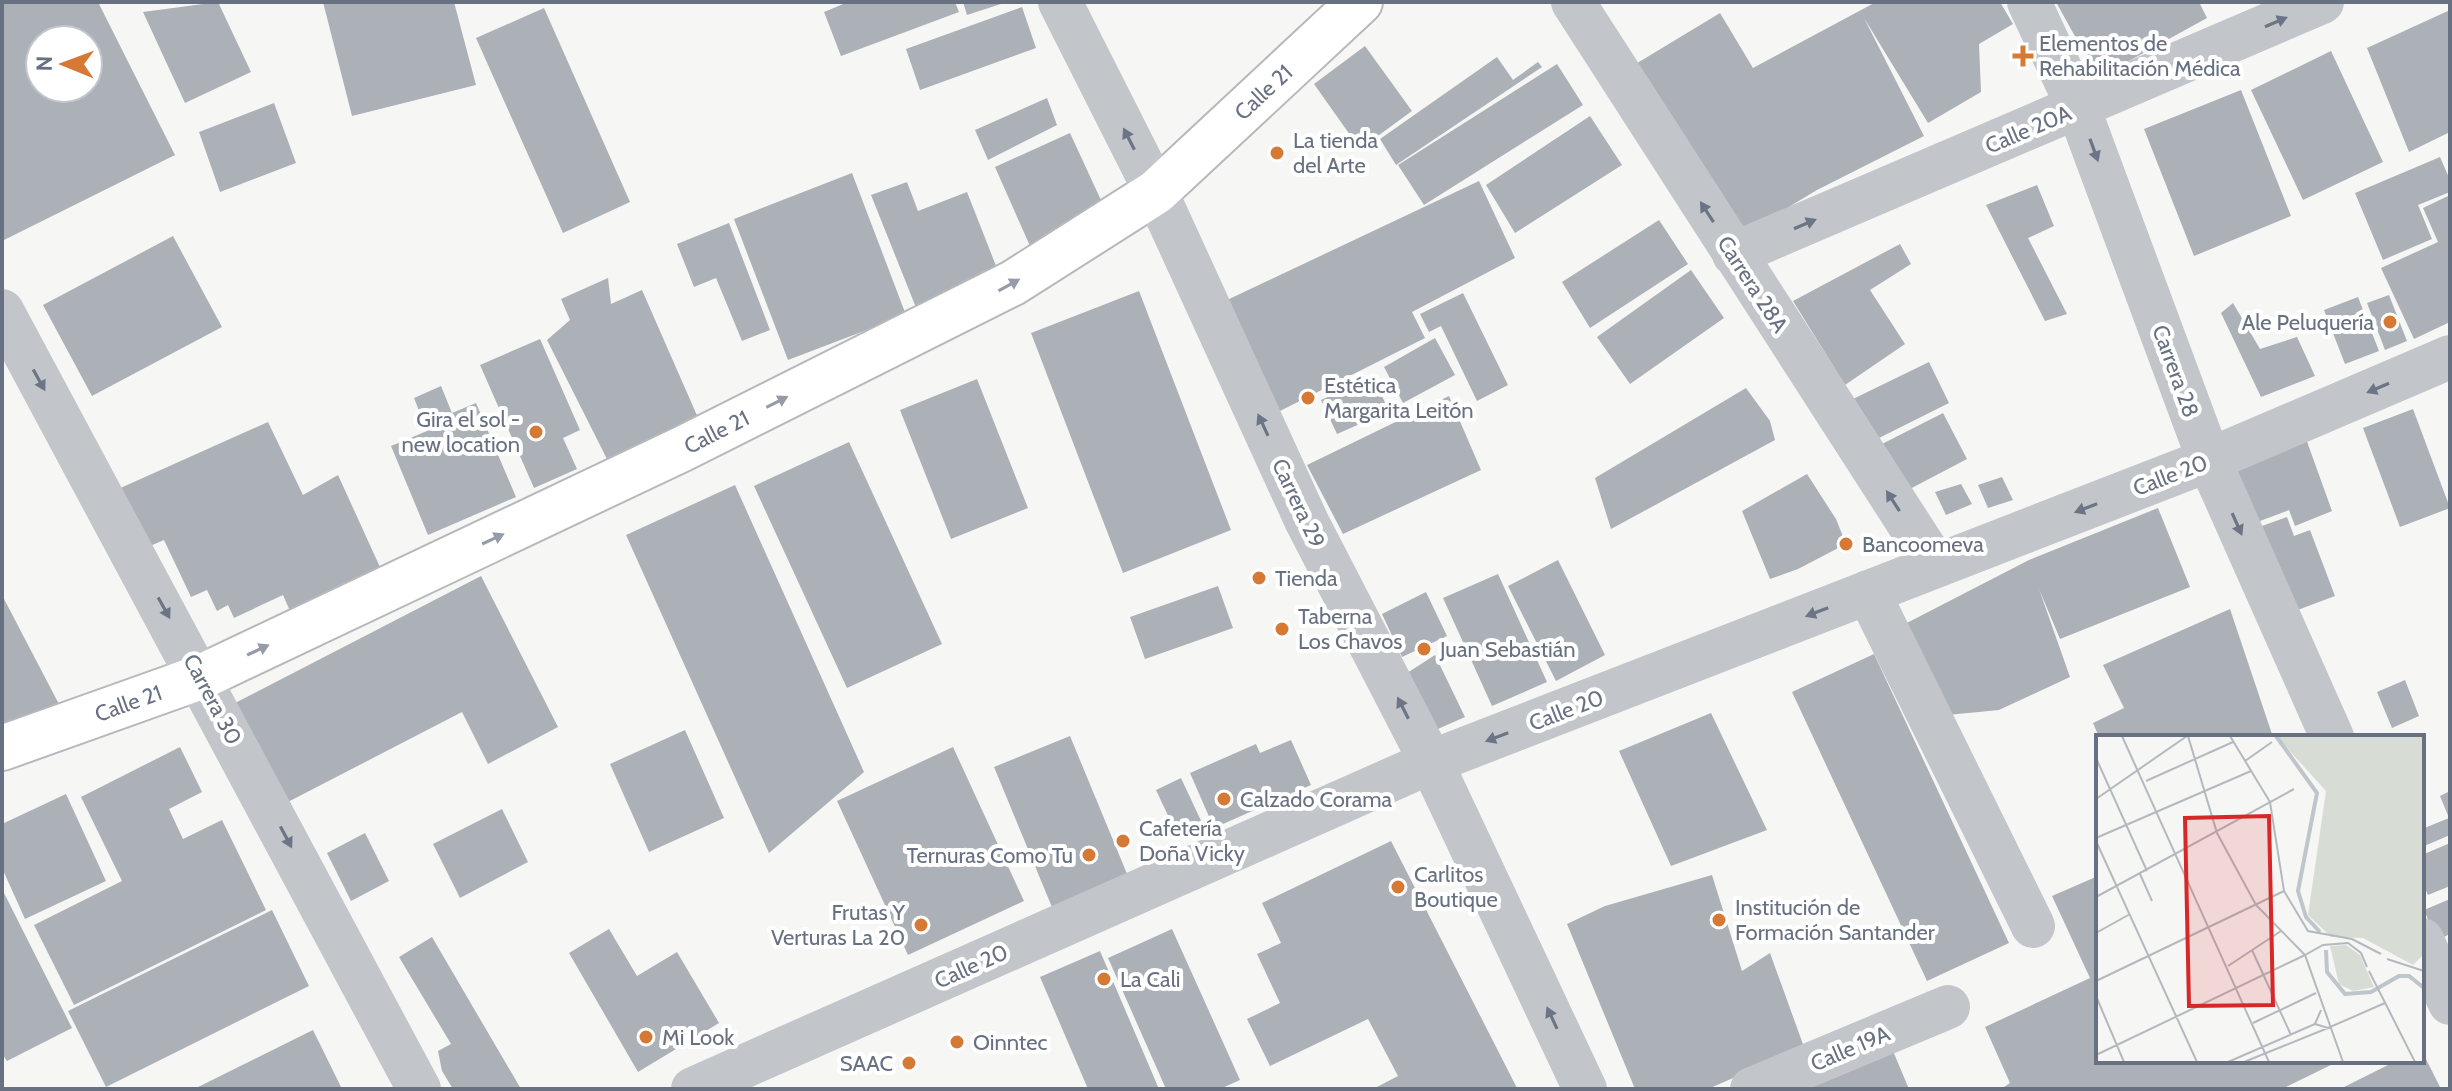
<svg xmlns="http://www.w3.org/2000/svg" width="2452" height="1091" viewBox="0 0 2452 1091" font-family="Cabin,sans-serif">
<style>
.building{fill:#acb1b7;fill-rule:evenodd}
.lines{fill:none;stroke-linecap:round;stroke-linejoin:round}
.major-casing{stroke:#b6b8bc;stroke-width:48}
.minor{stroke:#c2c5c9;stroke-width:44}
.major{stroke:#fff;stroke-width:44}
.oneway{fill:#6c7586}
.oneway2{fill:#959ca8}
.poi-dot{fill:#d57935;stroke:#fff;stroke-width:3}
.labels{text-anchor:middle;stroke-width:8;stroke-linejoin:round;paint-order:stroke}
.poi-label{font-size:22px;fill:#687182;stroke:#fff;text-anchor:start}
.street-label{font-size:22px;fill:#687182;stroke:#fff}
.inset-river{fill:none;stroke:#bec5cb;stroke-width:4}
.inset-road{fill:none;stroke:#b4b9bf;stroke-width:2}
.view{fill:#d62828;fill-opacity:0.15;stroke:#d62828;stroke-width:4}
.inset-edge{fill:none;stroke:#687182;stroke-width:4}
</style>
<rect width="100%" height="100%" fill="#f6f6f4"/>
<path class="building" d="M2,2H98L175,155L2,241ZM40,40H88V88H40Z
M218,2L251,72L185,103L143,12Z
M323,2H454L476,85L352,116Z
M848,2H955L959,12L841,56L824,12Z
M963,2H1003L1004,3L967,15Z
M1876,2H2000L2013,24L1979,44L1981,92L1928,123L1864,18L1924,136L1817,190L1737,238L1634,65L1720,13L1753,68Z
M2056,2H2199L2207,18L2098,78Z
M1022,7L1036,48L920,90L906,49Z
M544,8L630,202L563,233L476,38Z
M2450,10V132L2409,152L2367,48Z
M1365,46L1412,111L1360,149L1314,84Z
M2331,51L2383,162L2303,200L2251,90Z
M1497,57L1513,80L1538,62L1542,67L1396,165L1380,139Z
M1557,64L1583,105L1424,205L1398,165Z
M2241,90L2291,216L2194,256L2144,129Z
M1047,98L1057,125L988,160L975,130Z
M274,103L296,163L220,192L199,132Z
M1590,116L1622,165L1515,233L1486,185Z
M1070,133L1106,211L1030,246L995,167Z
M2440,157L2450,180V192L2418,205L2432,239L2383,260L2355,193Z
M852,173L906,315L788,360L734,219Z
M1479,181L1515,258L1412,312L1425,338L1280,411L1225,301Z
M907,182L918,211L967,192L1002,281L919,315L871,195Z
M2037,185L2054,226L2028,238L2067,314L2045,321L1986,205Z
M2450,195V322L2414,339L2381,268L2438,242L2423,208Z
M1659,220L1688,264L1590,328L1562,282Z
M729,223L770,330L742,341L716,278L694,287L677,244Z
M173,236L222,327L92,396L43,305Z
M1900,244L1911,264L1870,290L1905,344L1845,385L1793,301Z
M1691,270L1724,318L1630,384L1597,337Z
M608,278L611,304L642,290L699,420L608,461L547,340L570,320L561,299Z
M1139,291L1231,530L1123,573L1031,333Z
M1463,293L1508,385L1477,401L1441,326L1429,332L1420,314Z
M2389,295L2407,341L2385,350L2367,303Z
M2358,297L2379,351L2345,364L2324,310Z
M2233,303L2260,349L2297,337L2315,376L2261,397L2221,313Z
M1435,338L1455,375L1403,403L1384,367Z
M540,339L580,430L563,438L577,469L534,488L480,365Z
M1929,362L1949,403L1873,441L1853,399Z
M1373,377L1389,411L1337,434L1321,400Z
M977,379L1028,508L951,539L900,410Z
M441,386L452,413L476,403L516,497L428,535L391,446L427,431L414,398Z
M1746,388L1770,421L1775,440L1611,529L1595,478Z
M1449,396L1481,470L1343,534L1307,465Z
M2413,409L2450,508L2400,527L2363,428Z
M1943,413L1967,459L1906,491L1882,444Z
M268,422L303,495L338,475L385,578L294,620L283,595L234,618L228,605L217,611L207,590L191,597L164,540L143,549L116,490Z
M2305,436L2332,511L2295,526L2289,510L2252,524L2230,464Z
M849,442L942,644L847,688L754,486Z
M1807,474L1836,519L1846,544L1798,569L1770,579L1742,511Z
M2002,477L2013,500L1988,508L1978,485Z
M1961,484L1972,504L1946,515L1935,492Z
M735,485L864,772L769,853L626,535Z
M2158,508L2190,587L2060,639L2039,589L2070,677L1999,710L1937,716L1899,627L2029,560Z
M2287,517L2294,536L2310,530L2335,596L2295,611L2262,526Z
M1558,560L1605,655L1556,681L1508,586Z
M1498,574L1547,682L1492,706L1443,598Z
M481,576L558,727L488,764L462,712L286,803L235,703Z
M1218,586L1233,628L1145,659L1130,617Z
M1426,592L1447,636L1402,657L1382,614Z
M2,595L61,708L2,739Z
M2230,609L2273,737H2099L2093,723L2124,708L2103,665Z
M1874,654L2009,943L1927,981L1792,692Z
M1435,655L1465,717L1431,732L1404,675Z
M2405,680L2419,716L2392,728L2377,692Z
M1711,713L1767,830L1671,866L1619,751Z
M685,730L724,818L649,852L610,764Z
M1070,736L1130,881L1054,912L994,767Z
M1291,740L1311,785L1214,828L1190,773L1256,744L1260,753Z
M180,747L202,792L169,809L183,839L222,820L266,910L74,1005L34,925L122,881L81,797Z
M953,747L1024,901L908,955L837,801Z
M1181,778L1203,825L1178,837L1156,790Z
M2450,791V835L2422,847V829L2449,818L2440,796Z
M66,794L106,881L25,919L2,868V824Z
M502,809L528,862L460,898L433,844Z
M365,833L389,881L351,901L327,853Z
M1391,841L1517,1088L1515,1089H1373L1398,1076L1368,1019L1270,1066L1247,1019L1280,1003L1257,954L1281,943L1262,903Z
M2450,843V886L2428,895L2422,882V855Z
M1712,875L1742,971L1770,953L1804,1047L1708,1089H1635L1567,924L1605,906Z
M2098,876V1061H2339L2282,1089H2001L2010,1083L1985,1027L2090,978L2052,896Z
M2,889L72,1028L7,1061L2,1054Z
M2450,899V934L2437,940L2424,910Z
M272,910L309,986L106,1087L68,1011Z
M609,929L637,976L677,952L719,1023L638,1072L569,953Z
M1172,929L1240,1080L1220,1089H1166L1108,958Z
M432,937L521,1089H453L442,1071L438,1051L451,1044L399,957Z
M1100,951L1159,1089H1088L1040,977Z
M313,1030L342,1089H194Z
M1890,1044L1909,1089H1809Z
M2422,1051L2441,1089H2340L2396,1061H2422Z"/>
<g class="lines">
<defs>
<g id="major">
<path id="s1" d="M2,748L201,677L682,449L1013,283L1156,192L1360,2"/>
</g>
</defs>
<use href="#major" class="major-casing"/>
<path class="minor" d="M1060,2L1156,192L1307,522L1431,762L1585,1089
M1573,2L1936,566
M2029,2L2078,107L2209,460L2332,737
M1734,254L2322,2
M2,311L419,1089
M1868,592L2033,926
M2422,940L2450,1003
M693,1089L1431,762L2209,460L2450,357
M1752,1089L1948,1007"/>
<use href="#major" class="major"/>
</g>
<defs><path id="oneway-solid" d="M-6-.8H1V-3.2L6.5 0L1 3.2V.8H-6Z" transform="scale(2)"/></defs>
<g class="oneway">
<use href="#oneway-solid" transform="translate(2276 22) rotate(-23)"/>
<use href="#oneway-solid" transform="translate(1129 139) rotate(-117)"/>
<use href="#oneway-solid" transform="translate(2094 150) rotate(70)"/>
<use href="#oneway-solid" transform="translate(1707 212) rotate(-123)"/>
<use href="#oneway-solid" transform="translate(1805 224) rotate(-23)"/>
<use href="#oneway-solid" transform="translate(39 380) rotate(61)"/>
<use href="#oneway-solid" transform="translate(2378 388) rotate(157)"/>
<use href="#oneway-solid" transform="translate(1263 425) rotate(-115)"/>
<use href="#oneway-solid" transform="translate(1893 501) rotate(-123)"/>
<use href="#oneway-solid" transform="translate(2086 508) rotate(159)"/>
<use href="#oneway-solid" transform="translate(2237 524) rotate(66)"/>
<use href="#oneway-solid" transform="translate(164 608) rotate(61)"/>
<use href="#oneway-solid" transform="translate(1817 612) rotate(159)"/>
<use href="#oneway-solid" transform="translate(1403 708) rotate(-117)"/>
<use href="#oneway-solid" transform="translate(1497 737) rotate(159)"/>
<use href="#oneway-solid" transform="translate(286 837) rotate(62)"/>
<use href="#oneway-solid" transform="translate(1552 1018) rotate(-115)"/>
</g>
<g class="oneway2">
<use href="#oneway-solid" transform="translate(1009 285) rotate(-29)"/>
<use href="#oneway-solid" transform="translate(777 402) rotate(-27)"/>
<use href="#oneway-solid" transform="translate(493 539) rotate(-25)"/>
<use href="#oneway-solid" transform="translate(258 650) rotate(-25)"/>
</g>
<g class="poi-dot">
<path d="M2019 44h8v8h8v8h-8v8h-8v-8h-8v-8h8z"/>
<circle cx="1277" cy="153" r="8"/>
<circle cx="2390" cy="322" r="8"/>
<circle cx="1308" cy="398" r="8"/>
<circle cx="536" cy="432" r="8"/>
<circle cx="1846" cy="544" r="8"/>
<circle cx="1259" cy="578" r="8"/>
<circle cx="1282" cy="629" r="8"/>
<circle cx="1424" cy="649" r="8"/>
<circle cx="1224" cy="799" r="8"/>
<circle cx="1123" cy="841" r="8"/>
<circle cx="1089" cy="855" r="8"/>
<circle cx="1398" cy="887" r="8"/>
<circle cx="1719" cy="920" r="8"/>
<circle cx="921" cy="925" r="8"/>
<circle cx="1104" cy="979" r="8"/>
<circle cx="646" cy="1037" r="8"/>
<circle cx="957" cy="1042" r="8"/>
<circle cx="909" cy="1063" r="8"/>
</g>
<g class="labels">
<g class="poi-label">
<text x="2039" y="51">Elementos de<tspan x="2039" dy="25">Rehabilitación Médica</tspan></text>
<text x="1293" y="148">La tienda<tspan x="1293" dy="25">del Arte</tspan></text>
<text x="2374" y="330" text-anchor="end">Ale Peluquería</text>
<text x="1324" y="393">Estética<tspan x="1324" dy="25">Margarita Leitón</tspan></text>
<text x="520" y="427" text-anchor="end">Gira el sol -<tspan x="520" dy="25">new location</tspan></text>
<text x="1862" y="552">Bancoomeva</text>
<text x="1275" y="586">Tienda</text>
<text x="1298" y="624">Taberna<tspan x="1298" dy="25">Los Chavos</tspan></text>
<text x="1440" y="657">Juan Sebastián</text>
<text x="1240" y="807">Calzado Corama</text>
<text x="1139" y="836">Cafetería<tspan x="1139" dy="25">Doña Vicky</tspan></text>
<text x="1073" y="863" text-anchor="end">Ternuras Como Tu</text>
<text x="1414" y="882">Carlitos<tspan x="1414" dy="25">Boutique</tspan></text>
<text x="1735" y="915">Institución de<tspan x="1735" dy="25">Formación Santander</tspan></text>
<text x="905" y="920" text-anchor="end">Frutas Y<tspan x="905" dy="25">Verturas La 20</tspan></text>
<text x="1120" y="987">La Cali</text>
<text x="662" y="1045">Mi Look</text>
<text x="973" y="1050">Oinntec</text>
<text x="893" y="1071" text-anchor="end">SAAC</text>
</g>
<g class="street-label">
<text dy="8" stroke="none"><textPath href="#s1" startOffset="1430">Calle 21</textPath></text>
<text transform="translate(2028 129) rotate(-23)" y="8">Calle 20A</text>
<text transform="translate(1753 284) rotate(57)" y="8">Carrera 28A</text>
<text transform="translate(2176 371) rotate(70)" y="8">Carrera 28</text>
<text dy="8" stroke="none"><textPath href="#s1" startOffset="782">Calle 21</textPath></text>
<text transform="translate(2170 475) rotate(-21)" y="8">Calle 20</text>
<text transform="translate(1299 503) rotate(65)" y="8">Carrera 29</text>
<text transform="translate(213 699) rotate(62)" y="8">Carrera 30</text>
<text dy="8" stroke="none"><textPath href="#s1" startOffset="134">Calle 21</textPath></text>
<text transform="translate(1566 710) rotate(-21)" y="8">Calle 20</text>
<text transform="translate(971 966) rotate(-24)" y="8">Calle 20</text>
<text transform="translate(1850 1048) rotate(-23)" y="8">Calle 19A</text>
</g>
</g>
<g transform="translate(2096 735)">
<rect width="328" height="328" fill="#f6f6f4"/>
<path d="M180,1H328V219L317,230L267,203L235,202L212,180L230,56ZM250,210L264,220L278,252L257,256L243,249L234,211Z" fill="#d7ddd5"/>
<path class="inset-river" d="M180,1L221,58L202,156L210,182L224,197M230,215L231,237L249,259L275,257L303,241H313L328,253"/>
<path class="inset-road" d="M26,1L173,327M92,1L121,98L160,170L209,220L227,210L252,208L265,218L271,232M134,1L174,67L188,156L212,196L256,204L285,219M0,23L51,136M149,26L176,7M50,46L137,7M0,64L91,1M0,103L155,36M0,106L101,327M44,139L56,166M0,162L198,54M0,198L34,179M156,215L195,300M291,224L328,236M132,231L185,196M273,236L319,327M0,246L188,156M0,261L28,327M157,288L220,258M219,289L232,293L289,268M0,320L209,220L247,327M132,327L219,289L225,275M148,327L232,293"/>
<path class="view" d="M173,81L177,270L93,271L89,83Z"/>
<rect width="328" height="328" class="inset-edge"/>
</g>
<rect width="2452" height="1091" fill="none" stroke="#687182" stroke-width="8"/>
<g transform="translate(64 64) rotate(271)"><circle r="38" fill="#ffffff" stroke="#c3c6cd" stroke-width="2"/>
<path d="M0-6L14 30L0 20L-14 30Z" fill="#d57935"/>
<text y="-12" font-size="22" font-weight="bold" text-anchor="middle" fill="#687182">N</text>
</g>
</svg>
